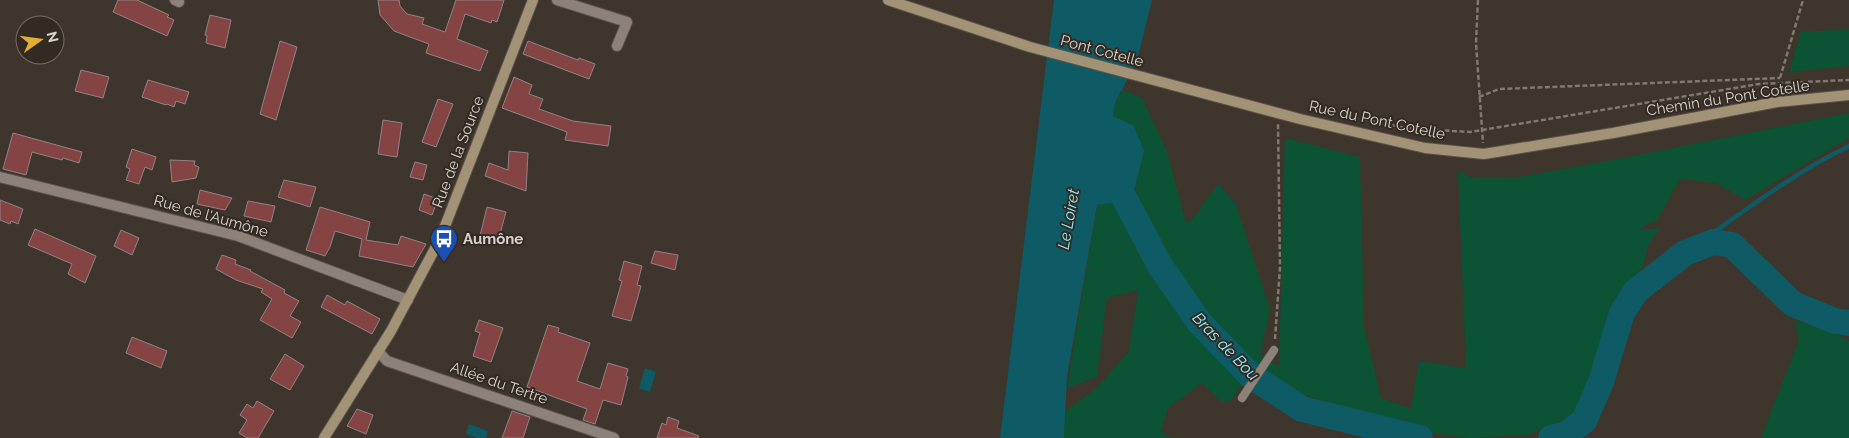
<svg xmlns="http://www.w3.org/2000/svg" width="1849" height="438" viewBox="0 0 1849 438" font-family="Raleway,sans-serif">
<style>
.green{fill:#0c5335}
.water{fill:#0e5b65}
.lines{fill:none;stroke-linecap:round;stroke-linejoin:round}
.stream{stroke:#0e5b65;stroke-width:4.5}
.river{stroke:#0e5b65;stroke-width:26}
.building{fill:#844444;stroke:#928382}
.lane-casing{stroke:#5b534c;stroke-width:9}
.street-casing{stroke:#5b534c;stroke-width:12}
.secondary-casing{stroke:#5b534c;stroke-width:12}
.path{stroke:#807871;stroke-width:2.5;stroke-dasharray:5 2.5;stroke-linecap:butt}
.lane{stroke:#8c8279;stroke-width:8}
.street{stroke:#8c8279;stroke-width:10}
.secondary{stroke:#a29376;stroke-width:10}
.labels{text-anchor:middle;stroke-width:4;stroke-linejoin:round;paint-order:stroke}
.street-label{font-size:15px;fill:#d8d2cd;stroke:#332b23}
.poi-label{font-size:15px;font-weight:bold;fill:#d8d2cd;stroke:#332b23;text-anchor:start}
.water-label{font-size:16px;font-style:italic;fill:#8eeffe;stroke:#332b23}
</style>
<rect width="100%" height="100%" fill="#3e352d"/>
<path class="green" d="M1849,29V66L1789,72L1801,32Z
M1123,90L1142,98L1167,151L1186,223L1192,220L1218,184L1236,204L1270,309L1260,355L1279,366L1285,138L1360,157L1364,327L1381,398L1411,409L1419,361L1466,368L1458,171L1472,178L1518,177L1602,162L1849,113V138L1745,200L1716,183L1680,179L1658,219L1637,230L1660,228L1649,243L1643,266L1616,297L1605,324L1604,344L1595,376L1583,402L1571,415L1550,426L1527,435L1469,438L1433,433L1365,414L1299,393L1274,380L1246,354L1195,304L1147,218L1135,187L1144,151L1113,116L1115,103Z
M1116,202L1155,276L1241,384L1232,401L1222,402L1202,383L1168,408L1161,432L1172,438H1064L1066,411L1097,388L1129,351L1138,290L1107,298L1097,377L1067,388L1097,205Z
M1795,321L1825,330L1849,341V438H1761L1799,340Z"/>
<path class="water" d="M1054,0H1152L1137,61L1115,103L1113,116L1134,126L1144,151L1135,187L1116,202L1097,205L1067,377L1064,438H1000Z
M645,368L656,372L650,392L639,388Z
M469,424L488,431L486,438H477L466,434Z"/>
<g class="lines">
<path class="stream" d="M1685,253C1736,217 1793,173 1849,146"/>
<path class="river" d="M1110,164L1116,182L1159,264L1199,322L1250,375L1302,409L1420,438
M1551,438L1566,434L1584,421L1601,382L1622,313L1636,291L1685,253L1713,242L1732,245L1793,304L1835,321L1849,323"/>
</g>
<path class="building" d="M118,0H137L169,15L167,17L174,20L167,36L113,12Z
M378,0H399L400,6L407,14L424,18L422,24L445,32L456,0H504L497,22L492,20L491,23L465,14L457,39L488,51L480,71L426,53L429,44L394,31L380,15Z
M210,15L231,20L225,48L206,43L207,36L205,35Z
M280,41L297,47L276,120L260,114Z
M528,41L578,60L579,58L595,64L589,79L523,54Z
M81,70L109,77L103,98L75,91Z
M514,77L532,85L529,94L543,99L539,109L573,121L611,126L608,146L565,140L567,132L502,108Z
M148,80L189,92L185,104L176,101L174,107L167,104L166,105L142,97Z
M438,99L453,104L436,147L422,142Z
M383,120L402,123L397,157L378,154Z
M13,133L82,152L79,163L63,158L62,160L32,152L26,175L3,169Z
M132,149L156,157L152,170L145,167L139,184L126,180L130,169L126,167Z
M509,151L528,153L526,191L485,176L489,163L508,170Z
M170,160L195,161L194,165L199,167L196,178L172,182Z
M415,162L427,165L423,180L410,177Z
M284,180L316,187L310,207L278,197Z
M200,190L232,198L225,210L197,204Z
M424,194L438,199L432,215L419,210Z
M0,200L23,209L18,224L11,221L10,224L0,220Z
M248,201L275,206L271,222L244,216Z
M320,207L370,222L366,240L398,245L401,236L426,244L413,267L359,256L362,239L335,231L330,247L325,256L306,250Z
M487,207L506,212L498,241L480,236Z
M35,229L96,256L85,283L68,274L72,264L28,245Z
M121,230L139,238L132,255L114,246Z
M655,251L678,255L675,270L651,263Z
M222,255L236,260L235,264L251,270L250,271L285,290L284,293L299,301L290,316L301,322L292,338L260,320L272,299L261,292L263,289L236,280L216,269Z
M624,261L642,266L637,285L641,286L631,321L612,316L622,281L619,280Z
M327,295L345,305L347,301L380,319L372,334L321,307Z
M479,320L503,328L491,362L473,356L480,333L475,331Z
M548,325L559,328L558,332L590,343L577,381L600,389L608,363L628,369L626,376L628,377L621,405L603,400L595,424L583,420L587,409L527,387Z
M132,337L167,351L161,368L126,353Z
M285,354L304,366L290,390L270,379Z
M257,401L274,411L258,438H247L239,433L247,420L240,415L247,404L253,408Z
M357,409L373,415L366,434L347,426Z
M512,411L530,417L523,438H502Z
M668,417L679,421L677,428L699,436L698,438H657L662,423L666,425Z"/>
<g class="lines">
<defs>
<path id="lane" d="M1242,398L1274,350"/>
<path id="street" d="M175,0L179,2
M557,0L627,22L617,46
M0,177L238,236L408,300
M378,351L387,361L614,438"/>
<path id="secondary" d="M888,0L1030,47L1300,119L1425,148L1484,154L1613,133L1777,102L1849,95
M324,438L391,331L440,239L533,0"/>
</defs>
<use href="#lane" class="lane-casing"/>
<use href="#street" class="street-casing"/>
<use href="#secondary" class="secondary-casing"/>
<path class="path" d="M1478,0L1476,43L1483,143
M1780,78L1803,0
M1479,97L1499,89L1780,78
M1363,119L1405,128L1470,132L1759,84L1849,80
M1275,339L1280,267L1278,124"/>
<use href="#lane" class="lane"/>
<use href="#street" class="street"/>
<use href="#secondary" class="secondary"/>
</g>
<defs>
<symbol id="bus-pin" viewBox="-11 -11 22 30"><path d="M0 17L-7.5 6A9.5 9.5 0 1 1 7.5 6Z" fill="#1a4fb4" stroke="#332b23"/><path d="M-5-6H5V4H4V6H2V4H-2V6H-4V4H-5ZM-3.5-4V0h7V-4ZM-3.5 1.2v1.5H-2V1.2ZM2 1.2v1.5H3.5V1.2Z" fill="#fff"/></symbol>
</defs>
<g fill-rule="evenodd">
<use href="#bus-pin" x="428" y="223" width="32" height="43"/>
</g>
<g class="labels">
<g class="street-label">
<text transform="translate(1102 51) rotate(15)" y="5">Pont Cotelle</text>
<text transform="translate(1728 98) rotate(-9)" y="5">Chemin du Pont Cotelle</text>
<text transform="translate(1377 120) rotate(12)" y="5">Rue du Pont Cotelle</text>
<text transform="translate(458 152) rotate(-69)" y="5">Rue de la Source</text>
<text transform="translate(211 216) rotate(16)" y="5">Rue de l'Aumône</text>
<text transform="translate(499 383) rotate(19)" y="5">Allée du Tertre</text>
</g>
<g class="poi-label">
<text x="463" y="244">Aumône</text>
</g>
<g class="water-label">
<text transform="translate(1068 219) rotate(-80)" y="6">Le Loiret</text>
<text transform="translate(1226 346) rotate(46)" y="6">Bras de Bou</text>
</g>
</g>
<g transform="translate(40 40) rotate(76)"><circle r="24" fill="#332b23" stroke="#756e67"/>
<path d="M0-4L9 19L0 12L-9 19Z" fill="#e2af34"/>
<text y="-8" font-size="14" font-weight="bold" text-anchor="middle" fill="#d8d2cd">N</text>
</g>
</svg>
